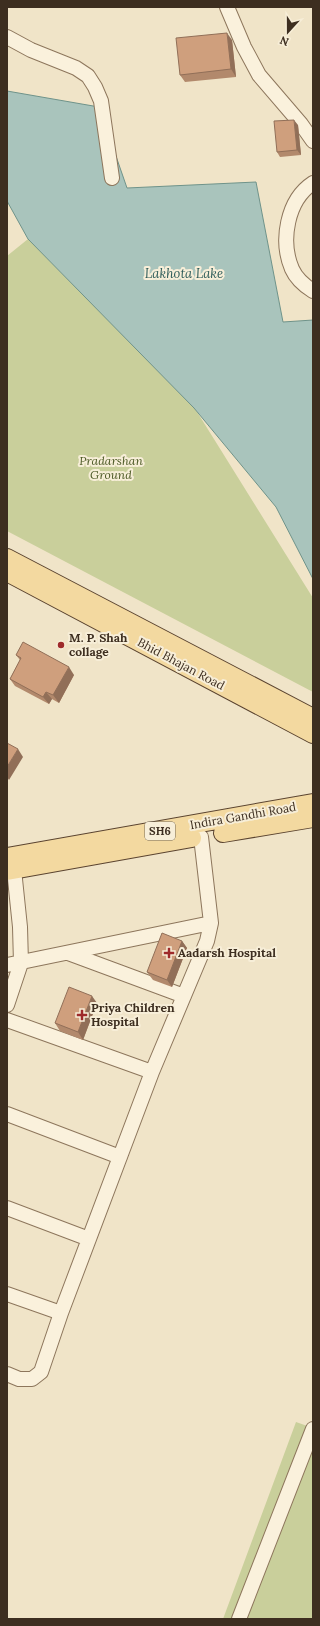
<svg xmlns="http://www.w3.org/2000/svg" width="320" height="1626" viewBox="0 0 320 1626" font-family="Lora,serif">
<style>
.green{fill:#c9cf9b}
.water{fill:#a9c4bc;stroke:#6f938a}
.lines{fill:none;stroke-linecap:round;stroke-linejoin:round}
.minor-casing{stroke:#8d765c;stroke-width:16}
.major-casing{stroke:#5b4430;stroke-width:20}
.minor{stroke:#faf1dc;stroke-width:14}
.major{stroke:#f3d9a0;stroke-width:18}
.wall{fill:#b2896c}
.shaded-wall{fill:#916f58}
.building{fill:#cf9f7d;stroke:#916f58}
.poi-dot{fill:#9e2a2b;stroke:#f7eed8;stroke-width:1.5}
.labels{text-anchor:middle;stroke-width:4;stroke-linejoin:round;paint-order:stroke}
.shield{fill:#f7eed8;stroke:#756857;stroke-width:1}
.shield-label{font-size:11px;font-weight:bold;fill:#3d2e20}
.park-label{font-size:12px;font-style:italic;fill:#4d5a26;stroke:#f7eed8}
.poi-label{font-size:12px;font-weight:bold;fill:#3d2e20;stroke:#f7eed8;text-anchor:start}
.street-label{font-size:12px;fill:#3d2e20;stroke:#f7eed8}
.water-label{font-size:13px;font-style:italic;fill:#2f5d5a;stroke:#f7eed8}
</style>
<rect width="100%" height="100%" fill="#f0e4c8"/>
<path class="green" d="M28,239L194,407L313,598V692L7,531V256Z
M296,1422L313,1428V1619H223Z"/>
<path class="water" d="M7,91L99,107L127,188L256,182L283,322L313,320V579L276,507L194,408L28,239L7,201Z"/>
<g class="lines">
<defs>
<path id="minor" d="M227,7L244,47L259,75L301,124L313,141
M7,37L31,50L76,68L88,76L95,87L101,101L112,178
M313,183C287,200 280,241 292,269C296,278 305,286 313,291
M68,953L184,996
M7,965L211,923
M7,1005L21,963L20,927L13,860
M7,1020L152,1072
M7,1114L120,1157
M7,1208L89,1239
M7,1294L61,1313
M7,1374L19,1379H32L41,1372L61,1313L152,1072L207,941L211,923L201,837
M239,1619L313,1429"/>
<path id="major" d="M7,558L313,718
M7,572L313,734
M223,833L313,818
M7,857L313,803
M7,871L192,838"/>
</defs>
<use href="#minor" class="minor-casing"/>
<use href="#major" class="major-casing"/>
<use href="#minor" class="minor"/>
<use href="#major" class="major"/>
</g>
<path class="wall" d="M232,40L236,77L185,82L180,75Z
M298,125L301,155L280,157L277,152Z
M16,655L74,675L59,703L52,699L49,704L15,686L10,679L20,660Z
M182,941L187,948L172,987L153,980L147,972Z
M97,1003L83,1040L60,1031L55,1023Z"/>
<path class="shaded-wall" d="M227,33L232,40L236,77L231,69Z
M294,120L298,125L301,155L297,150Z
M69,667L74,675L59,703L53,695Z
M46,692L52,699L49,704L43,697Z
M18,749L23,757L9,780L7,777V767Z
M182,941L187,948L172,987L167,980Z
M92,996L97,1003L83,1040L78,1032Z"/>
<path class="building" d="M227,33L231,69L180,75L176,38Z
M294,120L297,150L277,152L274,121Z
M23,642L69,667L53,695L46,692L43,697L10,679L21,658L16,655Z
M7,743L18,749L7,767Z
M162,933L182,941L167,980L147,972Z
M69,987L92,996L78,1032L55,1023Z"/>
<g class="poi-dot">
<circle cx="61" cy="645" r="4"/>
<path d="M167 947h4v4h4v4h-4v4h-4v-4h-4v-4h4z"/>
<path d="M80 1009h4v4h4v4h-4v4h-4v-4h-4v-4h4z"/>
</g>
<g class="labels">
<rect class="shield" x="145" y="822" width="30" height="18" rx="3"/>
<g class="shield-label">
<text x="160" y="835">SH6</text>
</g>
<g class="park-label">
<text x="111" y="465">Pradarshan<tspan x="111" dy="14">Ground</tspan></text>
</g>
<g class="poi-label">
<text x="69" y="642">M. P. Shah<tspan x="69" dy="14">collage</tspan></text>
<text x="178" y="957">Aadarsh Hospital</text>
<text x="91" y="1012">Priya Children<tspan x="91" dy="14">Hospital</tspan></text>
</g>
<g class="street-label">
<text transform="translate(181 664) rotate(28)" y="4">Bhid Bhajan Road</text>
<text transform="translate(243 816) rotate(-10)" y="4">Indira Gandhi Road</text>
</g>
<g class="water-label">
<text x="184" y="278">Lakhota Lake</text>
</g>
</g>
<rect width="320" height="1626" fill="none" stroke="#3d2e20" stroke-width="16"/>
<g transform="translate(288 32) rotate(201)" stroke="#f7eed8" stroke-width="3" paint-order="stroke">
<path d="M0-3L7 15L0 10L-7 15Z" fill="#3d2e20"/>
<text y="-6" font-size="11" font-weight="bold" text-anchor="middle" fill="#3d2e20">N</text>
</g>
</svg>
